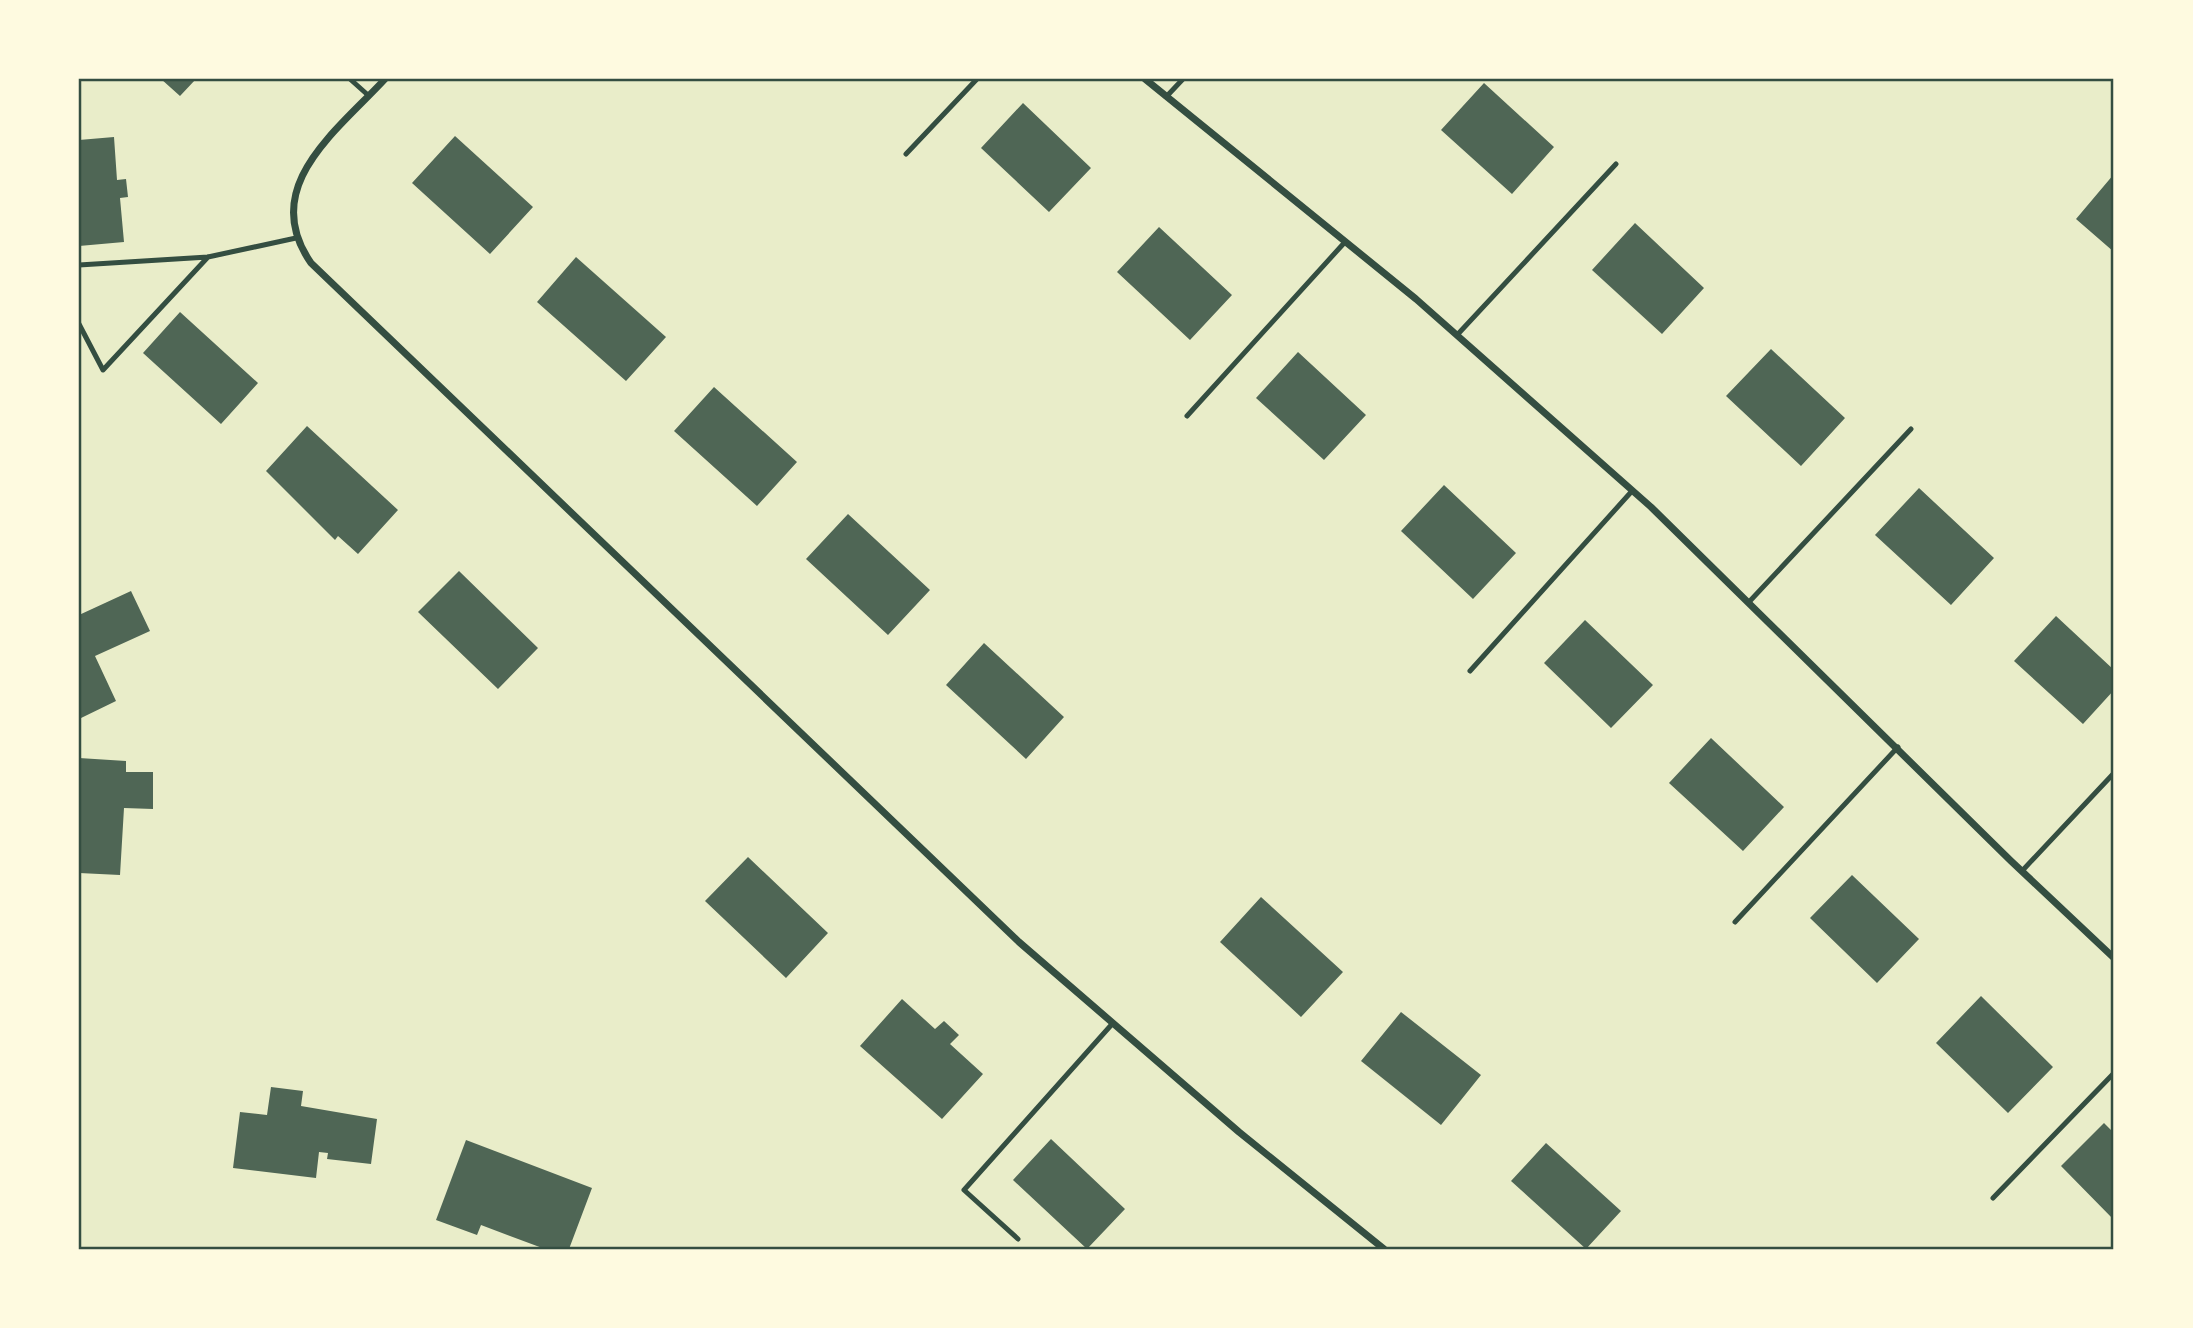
<svg xmlns="http://www.w3.org/2000/svg" width="2193" height="1328" viewBox="0 0 2193 1328" font-family="'Asap Condensed',sans-serif">
<style>
.building{fill:#4f6655}
.lines{fill:none;stroke-linecap:round;stroke-linejoin:round}
.service{stroke:#344e41;stroke-width:5}
.minor{stroke:#344e41;stroke-width:7}
.neatline{fill:none;stroke:#344e41;stroke-width:2.5}
</style>
<rect width="100%" height="100%" fill="#e9edc9"/>
<path class="building" d="M161,79H196L180,96Z
M1484,83L1554,147L1512,194L1441,130Z
M1023,103L1091,168L1049,212L981,148Z
M455,136L533,207L490,254L412,183Z
M114,137L117,180L126,179L128,197L120,198L124,242L79,246V140Z
M2114,174V252L2076,219Z
M1635,223L1704,288L1662,334L1592,270Z
M1159,227L1232,295L1190,340L1117,272Z
M576,257L666,337L626,381L537,302Z
M180,312L258,383L221,424L143,353Z
M1771,349L1845,418L1801,466L1726,396Z
M1298,352L1366,415L1324,460L1256,398Z
M714,387L797,462L757,506L674,431Z
M307,426L398,510L358,554L338,536L335,540L266,471Z
M1444,485L1516,553L1473,599L1401,531Z
M1919,488L1994,558L1951,605L1875,535Z
M848,514L930,590L888,635L806,559Z
M459,571L538,648L498,689L418,612Z
M131,591L150,631L95,656L116,701L79,719V615Z
M2056,616L2114,670V690L2083,724L2014,661Z
M1585,620L1653,685L1611,728L1544,663Z
M984,643L1064,717L1026,759L946,685Z
M1711,738L1784,807L1743,851L1669,783Z
M79,758L126,761V772H153V809L124,808L120,875L79,873Z
M748,857L828,933L786,978L705,901Z
M1852,875L1919,939L1877,983L1810,918Z
M1261,897L1343,972L1301,1017L1220,942Z
M1981,996L2053,1067L2008,1113L1936,1043Z
M902,999L935,1029L944,1021L959,1035L950,1044L983,1074L942,1119L860,1046Z
M1401,1012L1481,1075L1441,1125L1361,1061Z
M271,1087L303,1091L301,1106L377,1119L371,1164L327,1159L328,1153L319,1152L316,1178L233,1168L240,1112L267,1115Z
M2104,1123L2114,1133V1220L2061,1166Z
M1051,1139L1125,1209L1087,1249L1013,1180Z
M466,1140L592,1188L569,1249H545L481,1225L477,1235L436,1220Z
M1546,1143L1621,1211L1586,1249L1511,1181Z"/>
<g class="lines">
<path class="service" d="M350,79L369,96
M1166,97L1183,79
M906,154L977,79
M79,265L208,257L296,238
M79,324L103,370L208,257
M1458,334L1616,164
M1187,416L1345,242
M1749,602L1911,429
M1470,671L1632,491
M2022,871L2114,773
M1735,922L1898,747
M1993,1198L2114,1073
M1018,1239L964,1190L1113,1023"/>
<path class="minor" d="M385,79C337,131 258,187 311,263L1019,942L1239,1132L1384,1249
M1145,79L1416,299L1651,507L2011,861L2114,958"/>
</g>
<rect width="2193" height="1328" fill="none" stroke="#fefae0" stroke-width="161"/>
<rect x="80" y="80" width="2032" height="1168" class="neatline"/>
</svg>
